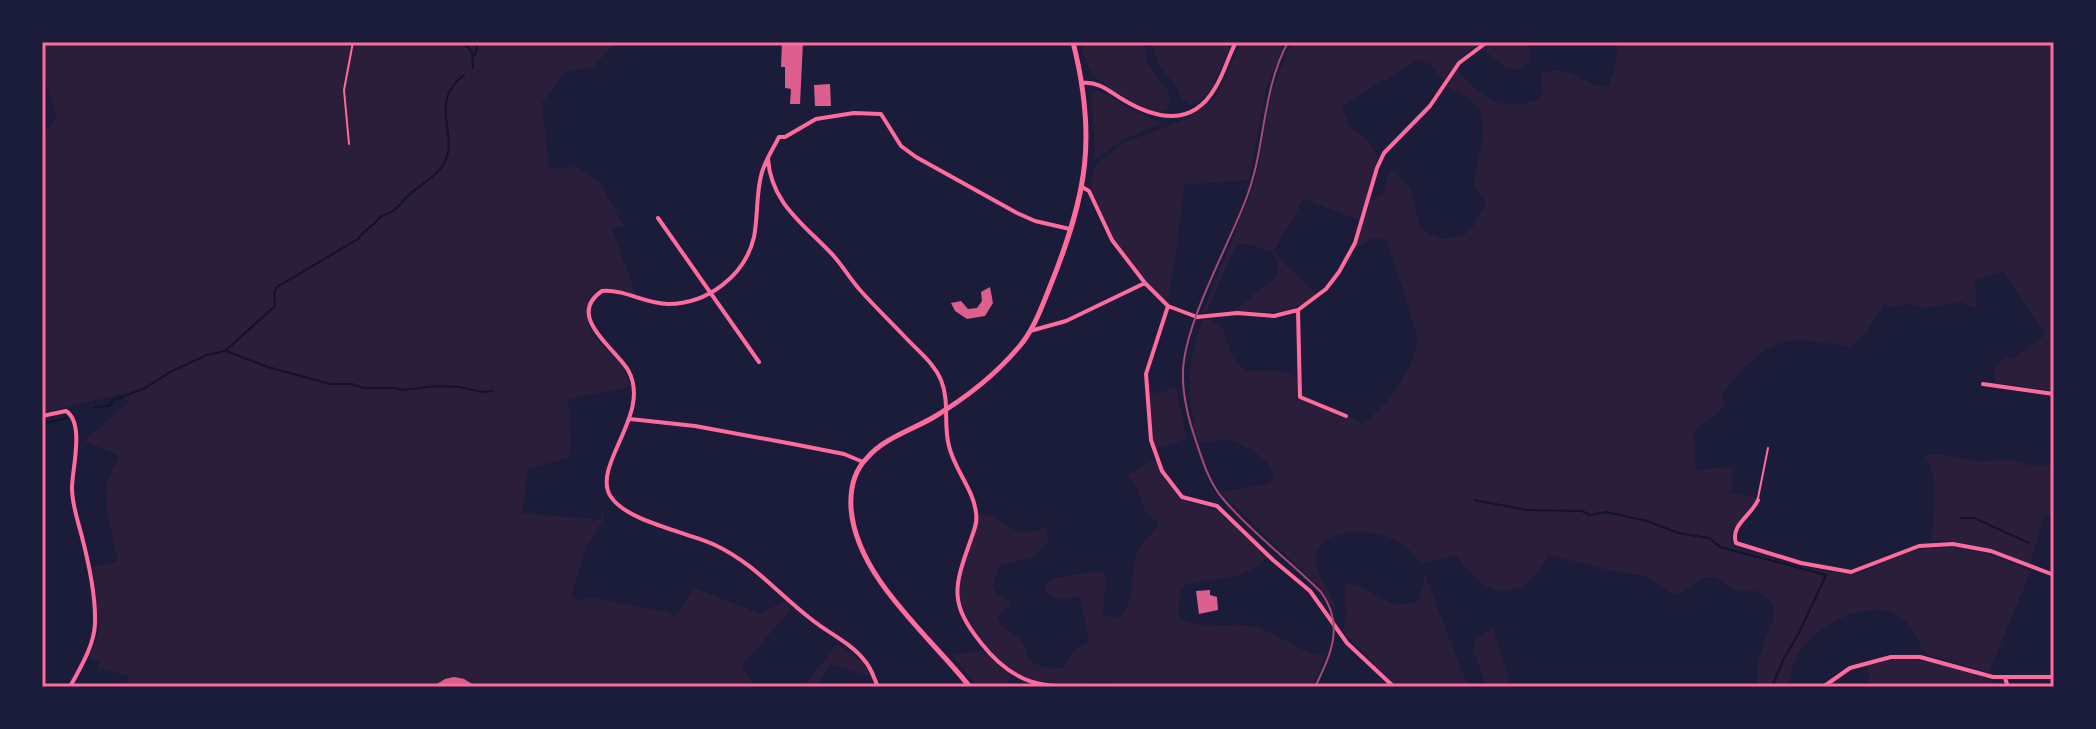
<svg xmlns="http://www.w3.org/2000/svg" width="2096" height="729" viewBox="0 0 2096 729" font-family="Literata,serif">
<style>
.green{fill:#2a1e3b}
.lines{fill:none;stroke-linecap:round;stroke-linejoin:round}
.stream{stroke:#12122b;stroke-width:2}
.building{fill:#dd5f8e}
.path{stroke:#ff6b9d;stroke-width:2}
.service{stroke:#ff6b9d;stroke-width:2}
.minor{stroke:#ff6b9d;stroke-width:4}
.secondary{stroke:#ff6b9d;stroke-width:5}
.tram{stroke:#a44b75;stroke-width:2}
.neatline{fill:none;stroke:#ff6b9d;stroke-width:3}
</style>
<rect width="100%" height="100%" fill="#1b1b3a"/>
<path class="green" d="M42,42H615L593,68L566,71L542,103L549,168L575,167L600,182L624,226L612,229L636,294L613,289H598L590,297L587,306L590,333L618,360L632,387L568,399L571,450L568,458L528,469L522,513L601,520L604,499L603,520L587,545L571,596L580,600L593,598L668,612L674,617L695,588L761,614L783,601L791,609L742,666L754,687H125L129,676L97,668L99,662L89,658L99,632L92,566L118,562L107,513L106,485L119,455L84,441L128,402L123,394L42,413V135L57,117L42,73Z
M1081,42H1144C1145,52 1145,61 1151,69C1159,83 1178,92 1167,110L1156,113C1138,106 1096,84 1088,67C1084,59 1083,50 1081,42Z
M1152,42H1232C1221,63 1216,96 1192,105L1183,100L1174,84L1159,65Z
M1241,42H1285L1266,89L1249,180L1184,185L1175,262L1167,302C1143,279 1092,219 1091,184C1091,179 1093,171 1095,165L1124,143L1185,119L1210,103L1220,89Z
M1292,42H1482L1461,57L1443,80L1429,64L1418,60L1346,103L1342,109L1351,128L1367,138L1379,158L1360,221L1304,199L1273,252L1316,294C1283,320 1269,311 1232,311C1243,305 1250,296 1260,290C1276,281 1284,269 1272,252L1248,244L1236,245L1206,313H1202L1254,186L1271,94Z
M1490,42H1529V64L1518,70L1504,67L1482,48Z
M1618,42H2054V391L1995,383L1994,370L2005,356L2011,359L2046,334L2004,271L1975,280L1977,309L1960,302L1923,308L1906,304L1893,308L1884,304L1865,335L1850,347C1806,341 1786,330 1750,363C1740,373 1729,383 1722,396L1726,406L1694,432L1696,470L1733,466L1731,493L1758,498L1731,531V543L1735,547C1764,557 1825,576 1855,573C1873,571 1889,558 1906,553C1950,539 1990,553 2031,571L1989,672L1925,654C1919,644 1915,630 1906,622C1877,594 1824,620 1803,647C1795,656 1790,675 1788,687H1758V660L1774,616L1773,604L1756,591L1734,590L1716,578L1705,577L1675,596L1646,576L1616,572L1548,555C1544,562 1540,572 1534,577C1505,606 1472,584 1457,555L1421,564C1413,555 1405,543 1393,539C1374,530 1321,527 1316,554C1312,575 1335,592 1336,612L1321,589L1220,492C1237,487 1257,489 1272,481L1274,476C1272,460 1241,441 1225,440C1216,440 1207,442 1199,443L1193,426L1195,424C1185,387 1189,356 1203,320L1210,319L1223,329C1241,400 1264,354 1298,379L1297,402L1303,396L1336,408L1363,425C1389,401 1416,371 1417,335L1387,240C1374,234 1365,243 1354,250L1370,201L1383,193L1390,170H1394L1411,190L1420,227L1430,234L1443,239L1465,234L1473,227L1486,202L1474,186C1477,138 1505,112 1447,87L1457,69C1476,90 1490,108 1520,104C1530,103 1537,101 1543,93L1540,79L1541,73C1579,63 1585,91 1608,85L1614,73Z
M1098,90L1136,112L1161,123L1121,141L1095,159L1091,91Z
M1176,387L1186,439L1155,449L1148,393L1162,392Z
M1925,455H1945L1975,461L2013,460L2033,466L2054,465V515H2044L2030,564C1998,551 1966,539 1931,541C1934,510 1940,483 1925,455Z
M1154,460L1179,499L1218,511L1267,558C1231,588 1220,573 1184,586L1180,591L1179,615C1196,633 1223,622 1245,625C1276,629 1296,653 1326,656L1311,687H1142C1075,672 1031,708 980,639C968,623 957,603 958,583C960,559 979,537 979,513C1009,517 1014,545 1045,526L1049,541L1032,557L1000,566L992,587C997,596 1006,597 1012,606L1001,611L998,617C1003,632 1013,631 1022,642C1026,647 1027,655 1030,661L1044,667L1063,668L1074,649L1089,643L1080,597L1057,599L1048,595L1044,589L1048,582L1054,578L1098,571L1104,573L1106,581L1103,614L1116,619C1138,607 1128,568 1139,548C1145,538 1155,535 1158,523L1146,513L1138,490L1128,475Z
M1424,572L1468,687H1397L1342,631C1351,615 1341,600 1346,584C1367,582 1393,617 1419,599L1424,584Z
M1493,628L1511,687H1487L1473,651L1475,640Z
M837,644L864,663L870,676L831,664L816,687H803Z
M982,650L1011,677L1003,687H978L952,655Z
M1896,659C1925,658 1977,670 2001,687H1870L1867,665Z"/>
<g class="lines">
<path class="stream" d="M462,42L472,51L473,68
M474,42L477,47L475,55
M226,351L268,367L330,384H352L363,388H395L403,390L436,386L460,387L481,392L492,391
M95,407L109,406L114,400L145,388L172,371L207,355L225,351L275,306L274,293L277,287L358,239C365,229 374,226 381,216C396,213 400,203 410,194C421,184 436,177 444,164C460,134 427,103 464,75
M42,424L67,418
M1474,500L1527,510L1582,511L1590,515L1606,512L1647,521L1678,533L1709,538L1720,547L1826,575L1799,633L1783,660L1772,687
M1961,518H1974L2029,543"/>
</g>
<path class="building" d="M782,42H803L800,104H790L791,89L785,88V67H781Z
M830,84L831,106H815L814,85Z
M990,287L993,303L985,316L967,319L955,311L951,303L961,301L968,309L977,308L982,301L981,292Z
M1210,590V595L1217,597L1218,610L1199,614L1196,591Z
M454,677L464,679L477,687H432L445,679Z"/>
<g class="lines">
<path class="path" d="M349,144L344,90L353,42"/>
<path class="service" d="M1758,498L1768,448"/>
<path class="minor" d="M1082,83C1098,81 1109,91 1122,99C1155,119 1192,128 1215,88C1224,74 1228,57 1236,42
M768,159C771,202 802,223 830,252C842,264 849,278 860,290C875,307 891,322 906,338C919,352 934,363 941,380C950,402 943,424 949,446C954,469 974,490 976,513C978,523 973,533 970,542C954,587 949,603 981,643C1028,703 1066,681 1130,687
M1082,187L1089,191L1112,240L1145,283L1168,306L1197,317L1237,313L1274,316L1298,310L1326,289L1339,272L1355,243L1377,168L1384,153L1430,106L1459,63L1487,42
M658,218L759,362
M1168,306L1146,374L1151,440L1162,471L1182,497L1217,506L1273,560L1310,591L1347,643L1394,687
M1298,310L1300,397L1346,416
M1030,331L1066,321L1145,283
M1983,384L2054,394
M42,416L66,411C85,423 72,469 72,488C72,505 78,521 82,537C89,564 96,596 95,624C94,646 80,668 70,687
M630,419L695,426L793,444L844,454L863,462
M1758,500C1751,516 1730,525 1736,543L1801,563L1851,572L1919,546L1953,544L1991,551L2054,575
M2005,678L2008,687
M878,687C874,678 871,667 864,660C851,643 828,633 811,619C777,593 755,564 715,545C687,532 628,522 611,497C590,466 653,414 628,370C615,348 565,316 602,291C625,289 645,304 668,304C707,304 745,276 754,237C758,217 756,196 761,176C764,162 773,149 779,137H785L816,119L854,113L881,114L901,146L916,157L1017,213L1035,221L1070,229
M1823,687L1850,668L1891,657H1920L1993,677H2054"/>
<path class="secondary" d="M970,687C929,635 856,577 851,508C850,490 854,471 867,458C884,438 912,430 934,417C964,399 995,375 1018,348C1034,330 1042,306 1051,284C1087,194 1097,137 1073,42"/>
<path class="tram" d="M1288,42C1261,92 1266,148 1246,199C1228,247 1186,320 1183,370C1182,394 1188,418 1196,441C1203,462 1209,483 1224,500C1253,534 1290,561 1321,592C1345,625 1331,654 1315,687"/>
</g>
<rect width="2096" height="729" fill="none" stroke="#1b1b3a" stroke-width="88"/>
<rect x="44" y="44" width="2008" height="641" class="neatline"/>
</svg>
